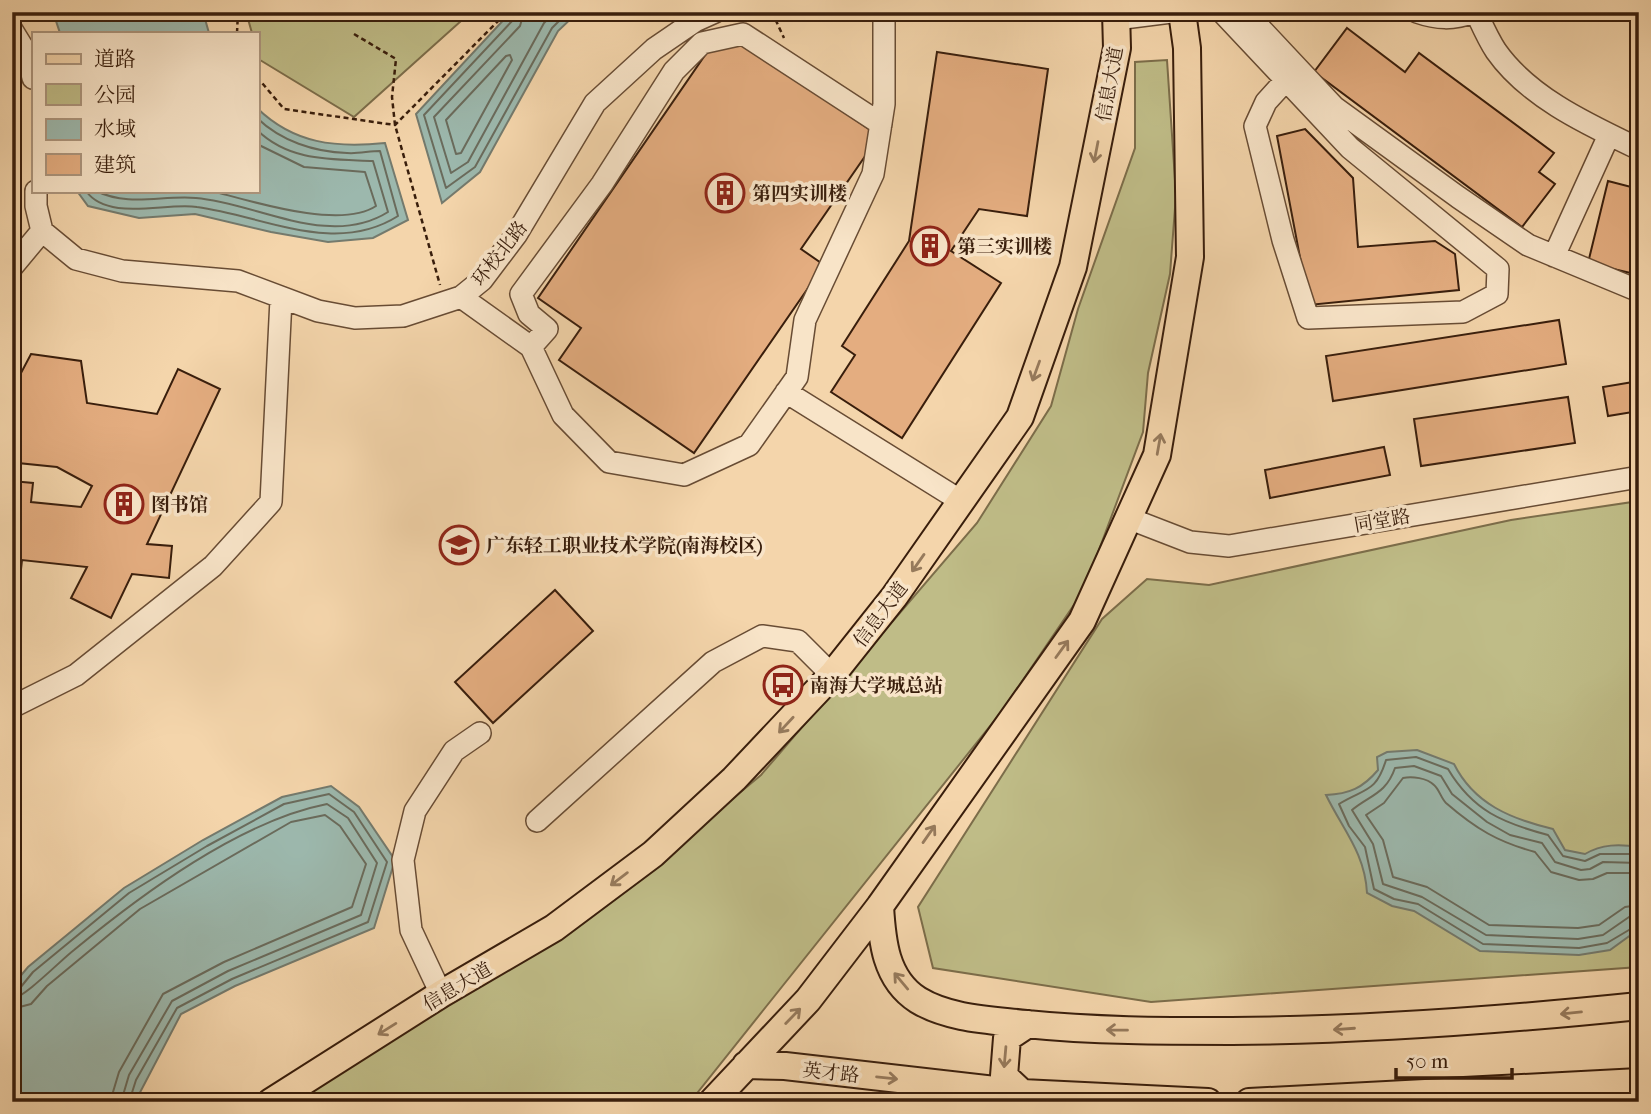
<svg xmlns="http://www.w3.org/2000/svg" width="1651" height="1114" viewBox="0 0 1651 1114" font-family="'IM FELL French Canon','Noto Serif SC',serif">
<style>
.green{fill:#bfbc87;stroke:#7c6d4a;stroke-width:2}
.water{fill:#9cb8ad;stroke:#747a6d;stroke-width:2}
.lines{fill:none;stroke-linecap:round;stroke-linejoin:round}
.shore{stroke:#6a6b5c;stroke-width:2}
.building{fill:#e4ad80;stroke:#391e0c;stroke-width:2}
.minor-casing{stroke:#684c34;stroke-width:24}
.major-casing{stroke:#391e0c;stroke-width:30}
.path{stroke:#391e0c;stroke-width:2.5;stroke-dasharray:5 3.5;stroke-linecap:butt}
.minor{stroke:#f8e4c8;stroke-width:21}
.major{stroke:#f4d5ab;stroke-width:26}
.oneway{stroke:#967a5c}
.labels{text-anchor:middle;stroke-width:7;stroke-linejoin:round;paint-order:stroke}
.street-label{font-size:19px;fill:#391e0c;stroke:#f8e4c8}
.poi-label{font-size:19px;font-weight:bold;fill:#391e0c;stroke:#f8e4c8;text-anchor:start}
</style>
<rect width="100%" height="100%" fill="#f4d5ab"/>
<filter id="stains"><feTurbulence type="fractalNoise" baseFrequency=".00286" numOctaves="4"/><feColorMatrix values="0 0 0 0 .2 0 0 0 0 .09 0 0 0 0 .02 0 0 0 .5 -.17"/></filter>
<radialGradient id="worn" r=".72"><stop offset=".6" stop-color="#630" stop-opacity="0"/><stop offset="1" stop-color="#630" stop-opacity=".3"/></radialGradient>
<path class="green" d="M246,12H471L354,117L260,60L257,33H252Z
M1167,60L1176,195L1170,274L1148,373L1143,432L1084,590L1002,711L690,1102H291L617,895L761,775L977,523L1051,406L1078,309L1135,148V62Z
M1639,501V967L1151,1002L933,968L918,907L1102,619L1147,579L1209,585L1511,520Z"/>
<path class="water" d="M53,12H203L209,33H60Z
M511,12H578L558,31L480,172L442,203L416,114Z
M257,108C294,144 336,148 385,143L408,220L373,238L328,242L271,232L195,214L139,218L88,206L77,191H257Z
M1417,750L1454,764C1474,804 1511,819 1553,829L1565,850L1585,854C1602,844 1619,844 1639,847V929L1610,950L1579,955L1480,951L1414,911L1392,906L1367,893C1365,853 1343,830 1326,795C1349,794 1363,788 1378,770L1377,757L1387,752Z
M331,786L359,807L395,860L374,928L235,986L181,1014L135,1102H21L12,1089V986L28,967L124,888L203,840L282,797Z"/>
<g class="lines">
<path class="shore" d="M516,12L513,20L424,115L446,188L475,167L552,28L568,12
M524,12L520,26L434,117L451,173L468,162L544,23L555,12
M506,56L510,55L512,60L461,153L456,154L446,120Z
M86,191C108,222 166,202 197,207C264,216 335,256 398,216L380,151C369,151 358,154 347,153C314,152 281,141 257,118
M96,191C129,207 162,195 196,198C257,203 329,249 388,212L373,161C332,159 290,162 257,130
M212,191C251,201 340,230 376,206L365,172L304,167L257,144
M1639,854H1600L1585,861L1563,856L1548,835C1503,823 1473,811 1448,769L1416,757L1386,760C1376,793 1365,788 1339,804L1349,826L1365,847L1374,889L1394,899L1418,904L1483,944L1579,948L1607,943L1639,924
M1639,863L1603,862L1590,869L1581,870L1555,862L1542,843L1510,835L1487,822L1452,794L1441,776L1414,766L1395,768C1386,794 1370,795 1352,810L1373,844L1383,884L1422,897L1486,935L1578,939L1603,935L1629,917L1639,915
M1639,873H1607L1593,879L1579,880L1551,872L1535,852C1498,842 1476,829 1446,803C1441,798 1439,789 1434,785C1427,778 1412,776 1403,778L1384,803L1366,815L1383,840L1393,877L1427,887L1489,925L1578,928L1599,925L1625,907L1639,905
M12,990L20,988L33,972L129,893L207,846L284,804L329,794L354,812L387,862L368,922L232,979L177,1008L136,1080L129,1102
M12,999C24,998 61,960 74,950C142,894 240,821 327,804L348,818L377,863L361,915L228,971L172,1001L129,1075L121,1102
M12,1009L31,1004L47,986L140,909L291,822L325,815L340,826L366,864L352,907L224,962L163,994L119,1072L110,1102"/>
</g>
<path class="building" d="M1347,28L1405,72L1419,53L1554,153L1539,172L1555,184L1522,227L1314,72Z
M723,29L879,136L801,249L824,265L694,453L559,360L581,328L538,298Z
M937,52L1048,69L1027,216L979,209L951,251L1001,283L902,438L831,392L855,355L842,346L909,241Z
M1305,129L1353,178L1358,247L1435,241L1455,254L1459,290L1309,305L1277,136Z
M1608,181L1639,189V275L1588,263Z
M1559,320L1566,364L1333,401L1326,356Z
M31,354L81,361L87,403L157,414L178,369L220,389L147,544L172,546L169,578L132,574L111,618L71,598L87,567L22,560L12,654V481L33,483L31,502L81,507L92,486L57,467L18,463L12,432V390Z
M1639,381V411L1608,416L1603,387Z
M1568,397L1575,443L1421,466L1414,419Z
M1384,447L1390,475L1270,498L1265,470Z
M555,590L593,631L493,723L455,682Z"/>
<g class="lines">
<defs>
<path id="minor" d="M1222,12L1350,148L1498,269L1497,294L1463,312L1308,318L1283,240L1255,126L1266,102L1286,80
M1245,12L1334,107L1458,197L1528,245L1639,291
M1417,12C1437,19 1453,20 1473,12
M1476,12C1482,25 1488,39 1496,51C1529,98 1589,125 1639,149
M1116,19L1171,12
M12,30L28,56L33,78
M36,191V206L42,231L76,259L122,271L238,281L318,311L355,318L403,316L461,297L482,280L516,235L595,103L654,49L695,21L715,12
M1554,256L1609,135
M12,267L42,231
M461,297L531,347L563,415L609,462L684,475L749,445L797,377L805,320L873,174L884,104V12
M531,347L547,329L529,314L521,294L602,184L674,71L702,43L743,34L881,124
M786,392L961,501
M1128,518L1190,542L1229,546L1639,477
M12,707L76,675L213,566L271,502L281,299
M537,821L713,662L762,636L798,641L832,675
M441,994L411,930L403,860L415,811L454,751L480,733"/>
<path id="major" d="M880,906C882,940 885,979 918,1000C949,1019 991,1020 1026,1024C1094,1031 1163,1031 1232,1031C1368,1030 1503,1020 1639,1006
M746,1065L785,1066L1022,1093L1208,1102
M1022,1093L1004,1076L1007,1038L1028,1024
M271,1102L441,994L554,928L653,854L734,779L832,675L894,597L1020,417L1073,267L1117,48L1116,12
M712,1102L808,1000L880,906L1082,621L1157,455L1190,257L1187,48L1182,12
M1249,1102L1639,1082"/>
</defs>
<use href="#minor" class="minor-casing"/>
<use href="#major" class="major-casing"/>
<path class="path" d="M772,12L784,38
M237,33L238,12
M354,34L396,59L392,97L395,125L440,285
M257,77L284,109L395,125L507,12"/>
<use href="#minor" class="minor"/>
<use href="#major" class="major"/>
</g>
<defs><path id="oneway-shaft" d="M-6 0H5M1.5-3L5.5 0L1.5 3" fill="none" stroke-width="1.6" stroke-linecap="round" stroke-linejoin="round" transform="scale(1.75)"/></defs>
<g class="oneway">
<use href="#oneway-shaft" transform="translate(1096 152) rotate(101)"/>
<use href="#oneway-shaft" transform="translate(1036 371) rotate(110)"/>
<use href="#oneway-shaft" transform="translate(1159 444) rotate(-80)"/>
<use href="#oneway-shaft" transform="translate(918 563) rotate(125)"/>
<use href="#oneway-shaft" transform="translate(1062 649) rotate(-54)"/>
<use href="#oneway-shaft" transform="translate(786 725) rotate(133)"/>
<use href="#oneway-shaft" transform="translate(929 834) rotate(-55)"/>
<use href="#oneway-shaft" transform="translate(619 879) rotate(143)"/>
<use href="#oneway-shaft" transform="translate(901 981) rotate(-130)"/>
<use href="#oneway-shaft" transform="translate(1571 1013) rotate(174)"/>
<use href="#oneway-shaft" transform="translate(793 1016) rotate(-46)"/>
<use href="#oneway-shaft" transform="translate(387 1029) rotate(148)"/>
<use href="#oneway-shaft" transform="translate(1344 1029) rotate(176)"/>
<use href="#oneway-shaft" transform="translate(1117 1030) rotate(-179)"/>
<use href="#oneway-shaft" transform="translate(1005 1057) rotate(95)"/>
<use href="#oneway-shaft" transform="translate(887 1078) rotate(6)"/>
</g>
<defs>
<symbol id="building-ring" viewBox="-11 -11 22 22"><circle r="9.5" fill="#f8e4c8" stroke="#8f2418" stroke-width="1.5"/><path d="M-4-6H4V6H1V3H-1V6H-4ZM-2.5-4.3h1.7v1.8h-1.7ZM.8-4.3h1.7v1.8H.8ZM-2.5-1h1.7V.8h-1.7ZM.8-1h1.7V.8H.8Z" fill="#8f2418"/></symbol>
<symbol id="university-ring" viewBox="-11 -11 22 22"><circle r="9.5" fill="#f8e4c8" stroke="#8f2418" stroke-width="1.5"/><path d="M0-5L7-2L0 1L-7-2ZM-4 1L0 2.5L4 1V4Q0 6-4 4Z" fill="#8f2418"/></symbol>
<symbol id="bus-ring" viewBox="-11 -11 22 22"><circle r="9.5" fill="#f8e4c8" stroke="#8f2418" stroke-width="1.5"/><path d="M-5-6H5V4H4V6H2V4H-2V6H-4V4H-5ZM-3.5-4V0h7V-4ZM-3.5 1.2v1.5H-2V1.2ZM2 1.2v1.5H3.5V1.2Z" fill="#8f2418"/></symbol>
</defs>
<g fill-rule="evenodd">
<use href="#building-ring" x="703" y="171" width="44" height="44"/>
<use href="#building-ring" x="908" y="224" width="44" height="44"/>
<use href="#building-ring" x="102" y="482" width="44" height="44"/>
<use href="#university-ring" x="437" y="523" width="44" height="44"/>
<use href="#bus-ring" x="761" y="663" width="44" height="44"/>
</g>
<g class="labels">
<g class="street-label">
<text transform="translate(1109 84) rotate(-80)" y="7">信息大道</text>
<text transform="translate(499 253) rotate(-52)" y="7">环校北路</text>
<text transform="translate(1382 520) rotate(-10)" y="7">同堂路</text>
<text transform="translate(880 614) rotate(-53)" y="7">信息大道</text>
<text transform="translate(457 986) rotate(-31)" y="7">信息大道</text>
<text transform="translate(831 1072) rotate(6)" y="7">英才路</text>
</g>
<g class="poi-label">
<text x="752" y="200">第四实训楼</text>
<text x="957" y="253">第三实训楼</text>
<text x="151" y="511">图书馆</text>
<text x="486" y="552">广东轻工职业技术学院(南海校区)</text>
<text x="810" y="692">南海大学城总站</text>
</g>
</g>
<rect width="1651" height="1114" fill="none" stroke="#f4d5ab" stroke-width="42"/>
<rect x="14" y="14" width="1623" height="1086" fill="none" stroke="#391e0c" stroke-width="3.5"/>
<rect x="21" y="21" width="1609" height="1072" fill="none" stroke="#391e0c" stroke-width="2"/>
<rect x="32" y="32" width="228" height="161" fill="#f8e4c8" stroke="#ac957d" stroke-width="2"/>
<rect x="46" y="54" width="35" height="10" fill="#f4d5ab" stroke="#ac957d" stroke-width="2"/>
<text x="94" y="66" font-size="21" fill="#391e0c">道路</text>
<rect x="46" y="84" width="35" height="21" fill="#bfbc87" stroke="#ac957d" stroke-width="2"/>
<text x="94" y="102" font-size="21" fill="#391e0c">公园</text>
<rect x="46" y="119" width="35" height="21" fill="#9cb8ad" stroke="#ac957d" stroke-width="2"/>
<text x="94" y="136" font-size="21" fill="#391e0c">水域</text>
<rect x="46" y="154" width="35" height="21" fill="#e4ad80" stroke="#ac957d" stroke-width="2"/>
<text x="94" y="172" font-size="21" fill="#391e0c">建筑</text>
<path d="M1396 1068v10h116v-10" fill="none" stroke="#391e0c" stroke-width="3.5"/>
<text x="1406" y="1068" font-size="21" fill="#391e0c" stroke="#f8e4c8" stroke-width="5" paint-order="stroke">50 m</text>
<rect width="100%" height="100%" filter="url(#stains)"/>
<rect width="100%" height="100%" fill="url(#worn)"/>
</svg>
